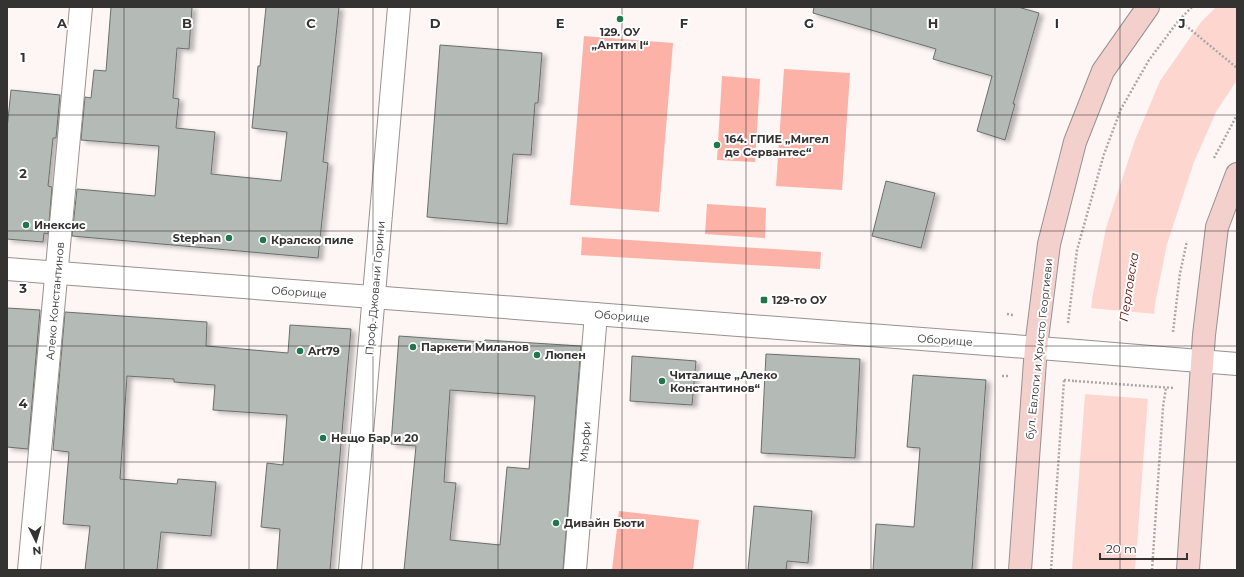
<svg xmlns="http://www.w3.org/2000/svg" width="1244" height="577" viewBox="0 0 1244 577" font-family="Montserrat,sans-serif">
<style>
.green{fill:#fcb2a6}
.water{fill:#fdd6d0}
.pier{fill:#fdf6f5}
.building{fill:#b4bab6;stroke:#6a6f6c;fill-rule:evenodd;filter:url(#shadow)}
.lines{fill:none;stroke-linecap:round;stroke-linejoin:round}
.minor-casing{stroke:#989190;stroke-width:24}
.tertiary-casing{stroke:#989190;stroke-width:24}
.secondary-casing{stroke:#989190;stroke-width:24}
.path{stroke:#aca7a6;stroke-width:2.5;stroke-dasharray:2 2;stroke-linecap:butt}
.minor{stroke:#fff;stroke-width:22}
.tertiary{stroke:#fff;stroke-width:22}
.secondary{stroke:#f4d0cc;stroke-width:22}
.tertiary-bridge-casing{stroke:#989190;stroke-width:24;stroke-linecap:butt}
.path-bridge{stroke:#aca7a6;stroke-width:2.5;stroke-dasharray:2 2;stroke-linecap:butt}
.tertiary-bridge{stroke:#fff;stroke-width:22}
.grid{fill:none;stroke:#353232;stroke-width:1;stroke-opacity:0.55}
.poi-dot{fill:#20774b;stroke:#fff;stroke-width:1.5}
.labels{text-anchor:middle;stroke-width:4;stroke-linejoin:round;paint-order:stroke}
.poi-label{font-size:11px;font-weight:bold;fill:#353232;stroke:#fff;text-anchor:start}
.street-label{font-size:11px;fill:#353232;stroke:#fff}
.water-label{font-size:12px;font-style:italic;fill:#5a0905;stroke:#fff}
.grid-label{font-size:13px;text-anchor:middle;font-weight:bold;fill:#353232;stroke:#fff;stroke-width:4;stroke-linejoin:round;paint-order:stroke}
</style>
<defs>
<filter id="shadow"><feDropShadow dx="4.5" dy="2.5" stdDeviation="2" flood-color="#0004"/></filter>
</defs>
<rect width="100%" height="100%" fill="#fdf6f5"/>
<path class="green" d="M584,36L673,43L659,212L570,205Z
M784,69L850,73L842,190L776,186Z
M722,76L760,79L755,162L717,160Z
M707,204L766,208L765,238L705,234Z
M582,237L821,252L820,269L581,255Z
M619,511L699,520L693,570H612Z"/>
<path class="water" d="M1216,7H1237V80L1216,112L1194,162L1167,244L1155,304L1135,570H1072L1092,299L1106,228L1135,140L1160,81L1201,22Z"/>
<path class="pier" d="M1089,308L1156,314L1150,399L1083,394Z"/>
<path class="building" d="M111,7H192L189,49L177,48L173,98L179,99L176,128L215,132L211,174L281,181L287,132L252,128L258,66H260L266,7H339L323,162L328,163L318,258L72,236L77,189L155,196L159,146L81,140L85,97L91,98L94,70L106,71Z
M814,7H1018L1039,13L1013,104H1015L1005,140L977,131L992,76L933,59L936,49L813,13Z
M440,45L542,53L538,103H535L531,155L513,154L507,224L427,217Z
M11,90L60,95L56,138H53L48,186L52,187L48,234L44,233L43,242L7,239V129Z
M886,181L935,193L921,248L872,236Z
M7,308L40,310L28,449L7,447Z
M65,312L207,322L206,346L288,353L290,325L351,329L330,570H277L280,529L261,527L267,463L283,465L287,415L213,410L215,385L174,382V379L127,376L120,479L177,484L178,479L216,482L211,536L161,532L157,570H85L90,526L63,524L69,452L53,450Z
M399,336L484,342L485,340L581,346L563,570H404L416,446L391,444ZM450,390L535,396L529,469L507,467L500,545L450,540L456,483L444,482Z
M766,354L860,359L855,458L761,453Z
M632,356L696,361L692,405L630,401Z
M913,375L986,380L972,570H873L876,524L914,527L920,448L907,447Z
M754,506L812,511L808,563L787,561L786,570H748Z"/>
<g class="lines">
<defs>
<path id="minor" d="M29,570L81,7
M350,570L399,7
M575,570L596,314"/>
<path id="tertiary" d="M7,269L1078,351
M1162,358L1237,364"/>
<path id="secondary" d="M1020,570L1036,347L1049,244L1075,142L1103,71L1148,7
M1188,570L1204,335L1217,227L1237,174"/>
</defs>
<use href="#minor" class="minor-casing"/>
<use href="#tertiary" class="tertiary-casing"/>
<use href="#secondary" class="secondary-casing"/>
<path class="path" d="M1214,158L1237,115
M1007,314L1013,315
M1068,323L1077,250L1104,154L1121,109L1149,60L1179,20L1192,7
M1173,332L1180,273L1187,241
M1002,376H1009
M1064,380L1075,381
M1159,387L1175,388
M1051,570L1064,380
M1152,570L1163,407L1166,388"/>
<use href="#minor" class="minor"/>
<use href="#tertiary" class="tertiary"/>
<use href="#secondary" class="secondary"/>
<defs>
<path id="tertiary-bridge" d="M1078,351L1162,358"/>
</defs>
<use href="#tertiary-bridge" class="tertiary-bridge-casing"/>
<path class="path-bridge" d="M1179,20L1237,68
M1075,381L1159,387"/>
<use href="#tertiary-bridge" class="tertiary-bridge"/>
</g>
<path class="grid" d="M124,7V570M249,7V570M373,7V570M498,7V570M622,7V570M746,7V570M871,7V570M995,7V570M1120,7V570M7,115H1237M7,231H1237M7,346H1237M7,462H1237"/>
<g class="poi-dot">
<circle cx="620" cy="19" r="4"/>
<circle cx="717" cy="145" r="4"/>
<circle cx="26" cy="225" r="4"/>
<circle cx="229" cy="238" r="4"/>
<circle cx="263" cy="240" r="4"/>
<rect x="760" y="296" width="8" height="8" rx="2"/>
<circle cx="413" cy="347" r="4"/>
<circle cx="300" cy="351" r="4"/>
<circle cx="537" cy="355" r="4"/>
<circle cx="662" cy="381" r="4"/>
<circle cx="323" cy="438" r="4"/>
<circle cx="556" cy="523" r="4"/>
</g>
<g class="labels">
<g class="poi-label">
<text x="620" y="36" text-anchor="middle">129. ОУ<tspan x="620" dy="13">„Антим I“</tspan></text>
<text x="725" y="143">164. ГПИЕ „Мигел<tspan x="725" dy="13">де Сервантес“</tspan></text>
<text x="34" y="229">Инексис</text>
<text x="221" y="242" text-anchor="end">Stephan</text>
<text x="271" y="244">Кралско пиле</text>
<text x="772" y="304">129-то ОУ</text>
<text x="421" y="351">Паркети Миланов</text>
<text x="308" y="355">Art79</text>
<text x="545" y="359">Люпен</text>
<text x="670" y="379">Читалище „Алеко<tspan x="670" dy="13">Константинов“</tspan></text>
<text x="331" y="442">Нещо Бар и 20</text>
<text x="564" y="527">Дивайн Бюти</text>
</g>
<g class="street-label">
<text transform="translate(375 288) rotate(-85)" y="4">Проф. Джовани Горини</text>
<text transform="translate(299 292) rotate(4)" y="4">Оборище</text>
<text transform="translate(55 301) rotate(-85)" y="4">Алеко Константинов</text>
<text transform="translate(622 316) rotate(4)" y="4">Оборище</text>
<text transform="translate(945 340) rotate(4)" y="4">Оборище</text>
<text transform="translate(1039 349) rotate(-84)" y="4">бул. Евлоги и Христо Георгиеви</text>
<text transform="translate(585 442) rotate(-86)" y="4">Мърфи</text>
</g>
<g class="water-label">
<text transform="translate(1129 287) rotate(-81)" y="4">Перловска</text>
</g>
</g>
<g class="grid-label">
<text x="62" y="28">A</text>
<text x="187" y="28">B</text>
<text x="311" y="28">C</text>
<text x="435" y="28">D</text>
<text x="560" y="28">E</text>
<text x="684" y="28">F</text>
<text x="809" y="28">G</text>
<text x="933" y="28">H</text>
<text x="1057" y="28">I</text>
<text x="1182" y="28">J</text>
<text x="23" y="62">1</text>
<text x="23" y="178">2</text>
<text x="23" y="293">3</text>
<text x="23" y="408">4</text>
</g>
<rect width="1244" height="577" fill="none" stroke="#353232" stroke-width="16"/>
<g transform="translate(36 541) rotate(175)" stroke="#ffffff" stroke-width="3" paint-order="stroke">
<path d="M0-3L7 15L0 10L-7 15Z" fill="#353232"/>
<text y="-6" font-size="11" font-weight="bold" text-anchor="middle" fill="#353232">N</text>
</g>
<path d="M1100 553v6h87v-6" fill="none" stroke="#353232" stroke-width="2"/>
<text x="1106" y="553" font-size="12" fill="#353232" stroke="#ffffff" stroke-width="3" paint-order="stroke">20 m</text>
</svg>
